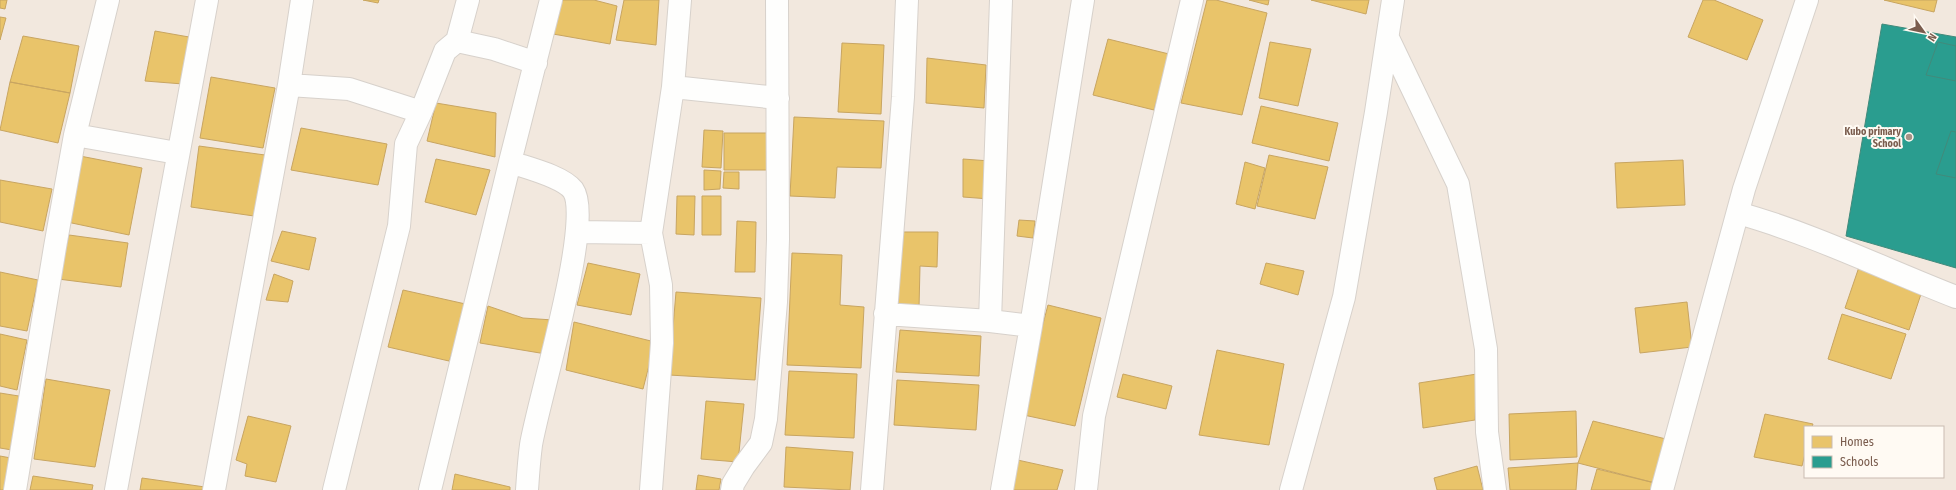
<svg xmlns="http://www.w3.org/2000/svg" width="1956" height="490" viewBox="0 0 1956 490" font-family="'Fira Sans Condensed',sans-serif">
<style>
.residential{fill:#f2e8de;fill-rule:evenodd}
.homes{fill:#e9c46a;stroke:#c8a561}
.schools{fill:#2a9d8f;stroke:#428a7b}
.lines{fill:none;stroke-linecap:round;stroke-linejoin:round}
.minor-casing{stroke:#d7d1cb;stroke-width:24}
.minor{stroke:#fefefd;stroke-width:22}
.poi-dot{fill:#a69286;stroke:#fffaf3;stroke-width:1.5}
.labels{text-anchor:middle;stroke-width:4;stroke-linejoin:round;paint-order:stroke}
.poi-label{font-size:10px;font-weight:bold;fill:#7a5c4d;stroke:#fffaf3;text-anchor:end}
</style>
<rect width="100%" height="100%" fill="#f9f5f0"/>
<path class="residential" d="M0,0H1956V490H0ZM1805,427H1943V477H1805Z"/>
<path class="homes" d="M0,0H7L5,9L0,8Z
M363,0H379L378,3Z
M561,0H594L617,6L610,44L553,34Z
M624,0H659L656,45L616,40Z
M1207,0H1216L1267,13L1242,115L1181,103Z
M1249,0H1269L1268,5Z
M1311,0H1369L1366,14Z
M1703,0H1714L1763,20L1747,60L1688,37Z
M1884,0H1937L1934,12Z
M0,17L6,18L0,40Z
M155,31L189,37L183,84L145,81Z
M23,36L79,46L70,93L10,82Z
M1108,39L1169,54L1154,110L1093,95Z
M1270,42L1311,49L1298,106L1259,98Z
M842,43L884,45L881,114L838,112Z
M927,58L986,65L984,108L926,103Z
M211,77L275,88L263,148L200,138Z
M10,82L70,93L58,143L0,130Z
M436,103L496,113L495,157L427,141Z
M1261,106L1338,123L1329,161L1252,143Z
M794,117L884,121L881,168L837,167L835,198L790,196Z
M301,128L387,144L378,185L291,170Z
M704,130L723,131L721,168L702,167Z
M724,133H770L769,170H724Z
M199,146L265,155L254,216L191,207Z
M1269,155L1328,167L1315,219L1257,206Z
M80,156L142,168L129,235L67,222Z
M436,159L490,170L476,215L425,202Z
M963,159L990,161V199L963,197Z
M1683,160L1685,205L1617,208L1615,163Z
M1245,162L1265,168L1255,209L1236,204Z
M704,170L721,171L720,189L704,190Z
M724,172H739V189L723,188Z
M0,180L52,189L43,231L0,222Z
M677,196H695L694,235L676,234Z
M702,196H721V235H702Z
M1019,220L1035,221L1033,238L1017,236Z
M737,221L756,222L755,272H735Z
M282,231L316,238L309,270L271,261Z
M899,232H938L937,267L920,266L919,308L897,307Z
M69,235L128,243L121,287L58,279Z
M792,253L842,255L840,305L864,307L861,368L787,365Z
M588,263L640,274L631,315L577,305Z
M1266,263L1304,271L1298,295L1260,284Z
M1859,267L1923,288L1909,330L1845,308Z
M0,272L38,280L27,331L0,326Z
M274,274L293,281L288,302L266,300Z
M403,290L470,305L449,361L388,347Z
M676,292L761,298L755,380L669,375Z
M1687,302L1692,347L1640,353L1635,308Z
M1048,305L1101,318L1075,426L1019,414Z
M488,306L523,318L553,320L546,354L480,343Z
M1842,314L1906,334L1891,379L1828,359Z
M574,322L655,342L643,389L566,370Z
M900,330L981,336L979,376L896,372Z
M0,334L27,340L17,390L0,386Z
M1217,350L1284,364L1269,445L1199,435Z
M789,371L857,374L854,438L785,435Z
M1123,374L1172,386L1166,409L1117,397Z
M1477,374L1475,420L1423,428L1419,383Z
M46,379L110,390L95,467L34,459Z
M897,380L979,385L976,430L894,425Z
M0,393L25,397L12,450L0,448Z
M706,401L744,404L738,462L701,459Z
M1576,411L1577,457L1510,460L1509,414Z
M1765,414L1813,424L1812,427H1805V454L1802,466L1754,457Z
M248,416L291,426L276,482L245,476L247,464L236,460Z
M1593,421L1670,440L1659,484L1578,463Z
M786,447L853,452L850,490L784,487Z
M0,456L11,458L5,490H0Z
M1013,459L1063,470L1057,490H1004Z
M1578,463L1576,490H1510L1508,468Z
M1477,466L1483,490H1437L1434,478Z
M1597,469L1659,484L1657,490H1591Z
M455,474L510,487V490H452Z
M698,475L721,479L719,490H696Z
M33,476L93,485L92,490H30Z
M142,478L205,487L204,490H140Z"/>
<path class="schools" d="M1882,24L1956,37V268L1846,236Z
M1938,42L1956,46V81L1926,75Z
M1951,131L1956,132V178L1936,174Z"/>
<g class="lines">
<defs>
<path id="minor" d="M302,0L289,85L349,89L421,112L406,144L399,226L334,490
M1388,38L1458,184L1486,349L1487,432L1495,490
M457,41L494,49L536,63
M673,87L778,98
M421,112L445,51L457,41L468,0
M75,135L177,153
M1738,213C1813,234 1884,269 1956,297
M578,232L651,233L661,285L662,343L651,490
M651,233L673,87L680,0
M885,314L990,321L1031,326
M990,321L1001,0
M15,490L55,247L75,135L108,0
M116,490L207,0
M214,490L289,85
M430,490L510,162
M527,490C528,475 529,460 531,445C538,401 594,220 573,190C562,176 527,168 510,162L551,0
M732,490L733,484L744,466L761,443L766,419L776,302L778,239L777,0
M872,490L903,97L907,0
M1002,490L1031,326L1083,0
M1086,490L1094,416L1192,0
M1291,490L1344,297L1376,112L1393,0
M1662,490L1744,189L1807,0"/>
</defs>
<use href="#minor" class="minor-casing"/>
<use href="#minor" class="minor"/>
</g>
<circle class="poi-dot" cx="1909" cy="137" r="4"/>
<g class="labels">
<g class="poi-label">
<text x="1901" y="135">Kubo primary<tspan x="1901" dy="12">School</tspan></text>
</g>
</g>
<rect x="1804" y="426" width="140" height="52" fill="#fffaf3" stroke="#cabbb1"/>
<rect x="1812" y="436" width="20" height="12" fill="#e9c46a" stroke="#cabbb1"/>
<text x="1840" y="446" font-size="12" fill="#7a5c4d">Homes</text>
<rect x="1812" y="456" width="20" height="12" fill="#2a9d8f" stroke="#cabbb1"/>
<text x="1840" y="466" font-size="12" fill="#7a5c4d">Schools</text>
<g transform="translate(1924 32) rotate(123)" stroke="#fffaf3" stroke-width="3" paint-order="stroke">
<path d="M0-3L7 15L0 10L-7 15Z" fill="#7a5c4d"/>
<text y="-6" font-size="11" font-weight="bold" text-anchor="middle" fill="#7a5c4d">N</text>
</g>
</svg>
